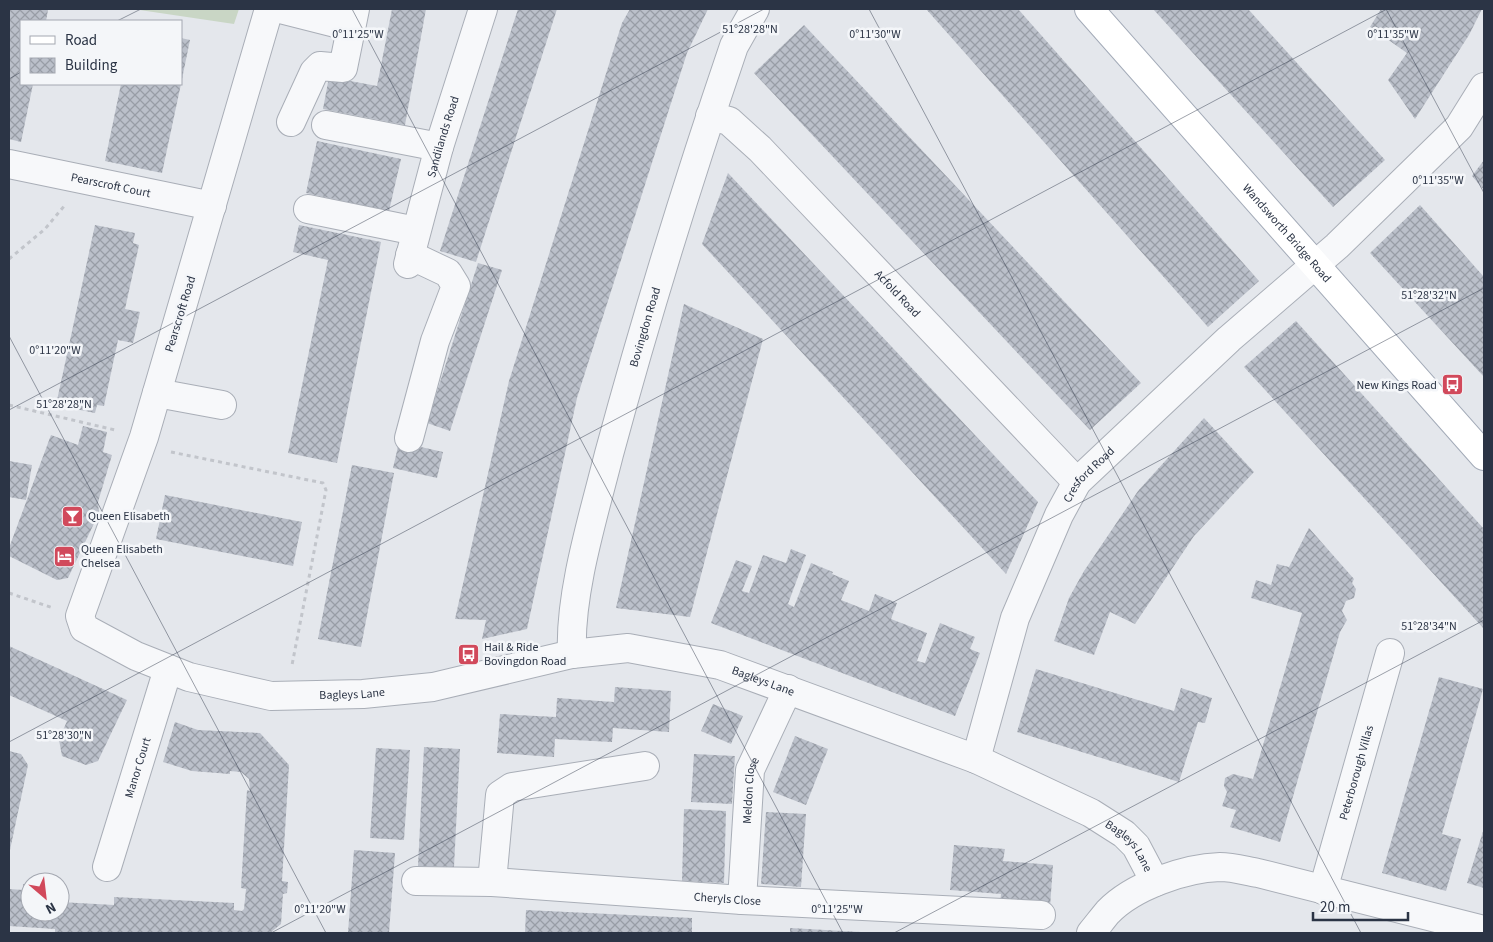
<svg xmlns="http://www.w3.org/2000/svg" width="1493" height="942" viewBox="0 0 1493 942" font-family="'Source Sans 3',sans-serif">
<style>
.park{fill:#c9d6c5}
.building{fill:url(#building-cross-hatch)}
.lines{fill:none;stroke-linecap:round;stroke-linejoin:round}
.minor-casing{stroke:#a9aeb7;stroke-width:30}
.major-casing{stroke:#a3abb8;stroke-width:30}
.path{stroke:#c2c5cb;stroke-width:3;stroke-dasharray:4 4;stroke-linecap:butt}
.minor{stroke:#f7f8fa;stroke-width:28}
.major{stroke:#fff;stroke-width:28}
.ticks{fill:none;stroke:#2b3445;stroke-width:1;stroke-opacity:0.45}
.labels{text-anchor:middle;stroke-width:5;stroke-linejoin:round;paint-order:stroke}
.street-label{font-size:12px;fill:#2b3445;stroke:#f4f6f9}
.poi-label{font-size:12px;fill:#2b3445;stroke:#f4f6f9;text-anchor:start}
.ticks-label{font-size:12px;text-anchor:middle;fill:#2b3445;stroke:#f4f6f9;stroke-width:5;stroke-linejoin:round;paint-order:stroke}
</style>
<defs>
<pattern id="building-cross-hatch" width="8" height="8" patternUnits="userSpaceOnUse" patternTransform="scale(1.25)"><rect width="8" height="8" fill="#bbc0ca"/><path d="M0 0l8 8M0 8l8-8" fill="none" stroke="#989da6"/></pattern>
</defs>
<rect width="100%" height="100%" fill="#e4e7ec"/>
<path class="park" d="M133,9H239L234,24Z"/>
<path class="building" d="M9,9L48,10L46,21H21V84H33L21,142L9,139Z
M392,9H426L405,125L323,109L329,77L377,86Z
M518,9H557L476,262L440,251Z
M630,9H708L687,53L577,398L527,629L482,639L486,620L455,619L509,381L622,23Z
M926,9H1018L1259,281L1208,327Z
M1153,9H1248L1385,160L1333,207Z
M1381,9H1482L1469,35L1415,119L1388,80L1407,53L1370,27Z
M804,25L1141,383L1090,430L754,73Z
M181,38L190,40L182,79H181Z
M121,84H181L162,173L105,161Z
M317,141L401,159L389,211L306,193Z
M1484,160V190L1472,176Z
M728,173L1038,502L1006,574L702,244Z
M1420,205L1484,277V377L1370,253Z
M95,225L135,233L133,243L139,245L125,309L140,312L133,343L118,340L104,406L97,405L95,413L56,405Z
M299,225L381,242L337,463L288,453L328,260L293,252Z
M478,263L502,270L450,431L427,423Z
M684,304L763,339L690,617L616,608Z
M1296,321L1484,529V629L1244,367Z
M1204,418L1254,472L1194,536L1135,624L1110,612L1094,655L1054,641L1069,598L1084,571L1138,491Z
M83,426L107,432L103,452L112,455L98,502L99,513L68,578L57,580L9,556V548L51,435L78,445Z
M399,442L443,452L437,478L393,468Z
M9,461L32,465L26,500L9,497Z
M352,465L394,473L361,647L318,639Z
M165,495L302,522L293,566L156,539Z
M1309,528L1354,579L1352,583L1356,589L1354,598L1346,601L1342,611L1347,620L1340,632L1280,842L1230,827L1236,810L1222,806L1227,792L1224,786L1225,778L1233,774L1253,779L1302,613L1251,598L1256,580L1271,585L1277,564L1289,567Z
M791,549L806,555L788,604L794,607L811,563L833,572L832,574L849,581L841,600L869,611L875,594L897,603L891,619L927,633L917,661L925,663L940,623L975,637L970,649L980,653L955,716L711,623L736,560L752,566L742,591L749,593L763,555L786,563Z
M9,646L127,700L98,761L86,765L62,756L59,740L67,721L9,695Z
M1036,669L1174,711L1181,688L1212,698L1205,723L1198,722L1179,782L1017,732Z
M1439,677L1483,689L1442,834L1461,839L1446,891L1382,873Z
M615,687L671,691L669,732L613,728L612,742L555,739L554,757L497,753L500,714L556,717L557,698L614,702Z
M713,704L743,716L731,744L701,731Z
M175,722L198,730L260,733L289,765L282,881L288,882L287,893L283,894L281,924L270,933H55V929L9,926V889L23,890V884H30V912H60V902L114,905V897L234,903V910L242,911L244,909L246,889L241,888L247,790L250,791L249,779L241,772L230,771V774L192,771L163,762Z
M795,736L828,749L806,805L773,792Z
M424,747L460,749L454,867L418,866Z
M376,748L410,750L404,840L370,838Z
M9,751L21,754L28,765L10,850Z
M694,754L735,756L732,804L691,802Z
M684,809L726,811L724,883L682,881Z
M766,812L806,814L801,887L761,884Z
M1484,828V888L1467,883Z
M954,845L1005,849L1003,861L1053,865L1050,907L1000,903L1001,894L950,890Z
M354,850L395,853L389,933H348Z
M526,910L692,918V933H525Z
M790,928L861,932V933H790Z"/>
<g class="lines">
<defs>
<g id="minor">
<path id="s1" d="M269,9L144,437L80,616L84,628L136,656L189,677L271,696L363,694L433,687L572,654L628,648L720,665L976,759L1091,813L1124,834L1136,846L1155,882"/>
<path d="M280,9L351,27"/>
<path id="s2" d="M710,116L729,121L760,149L1077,482"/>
<path d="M291,122L314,72L320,66L343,68L355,9"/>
<path d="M326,125L439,147"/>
<path id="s3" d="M9,164L212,206"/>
<path d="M308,209L416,231"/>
<path id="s4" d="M408,264L439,147L483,9"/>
<path d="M157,393L222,405"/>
<path d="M409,438L435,341L456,286L448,273L410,255"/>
<path id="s5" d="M572,654C569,593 594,514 609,454C646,317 688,181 734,46L755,9"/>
<path id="s6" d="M976,759L1015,618L1059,515L1077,482L1229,339L1337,246L1459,127L1484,87"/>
<path id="s7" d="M107,867L168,669"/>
<path id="s8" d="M416,881L492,882L742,900L1041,915"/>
<path d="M492,882L500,795L512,787L645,766"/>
<path id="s9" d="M1323,890L1390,653"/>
<path id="s10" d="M742,900L750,770L788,689"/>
<path d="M1091,933C1097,926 1102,919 1108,912C1133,886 1185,868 1220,867C1233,867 1246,871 1258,873L1484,930"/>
</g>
<g id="major">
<path id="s11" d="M1089,9L1484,456"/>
</g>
</defs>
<use href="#minor" class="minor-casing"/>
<use href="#major" class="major-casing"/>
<path class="path" d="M9,259L45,229L65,205
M9,405L115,430
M171,452L323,483L326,490L292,665
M9,593L53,608"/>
<use href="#minor" class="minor"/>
<use href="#major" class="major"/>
</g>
<path class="ticks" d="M352,9L843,933M869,9L1361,933M1386,9L1484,193M117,21L141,9M9,79L21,72M9,336L326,933M9,410L764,9M9,742L1387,9M271,933L1484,288M894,933L1484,620"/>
<defs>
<symbol id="bus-square" viewBox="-11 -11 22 22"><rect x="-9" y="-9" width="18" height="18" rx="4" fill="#d1495b" stroke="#f4f6f9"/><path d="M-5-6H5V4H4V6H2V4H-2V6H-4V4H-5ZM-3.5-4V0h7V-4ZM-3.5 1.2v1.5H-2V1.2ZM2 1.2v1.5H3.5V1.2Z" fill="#fff"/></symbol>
<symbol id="bar-square" viewBox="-11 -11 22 22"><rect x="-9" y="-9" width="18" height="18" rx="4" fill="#d1495b" stroke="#f4f6f9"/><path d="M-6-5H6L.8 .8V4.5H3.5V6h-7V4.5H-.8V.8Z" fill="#fff"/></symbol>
<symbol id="hotel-square" viewBox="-11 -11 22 22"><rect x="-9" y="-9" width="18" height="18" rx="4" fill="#d1495b" stroke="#f4f6f9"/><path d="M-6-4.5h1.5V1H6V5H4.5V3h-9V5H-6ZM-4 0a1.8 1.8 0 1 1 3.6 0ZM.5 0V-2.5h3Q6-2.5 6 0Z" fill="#fff"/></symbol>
</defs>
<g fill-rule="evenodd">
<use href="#bus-square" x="1440" y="372" width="25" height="25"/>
<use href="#bar-square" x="60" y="504" width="25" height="25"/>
<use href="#hotel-square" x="52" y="544" width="25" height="25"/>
<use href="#bus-square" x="456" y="642" width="25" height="25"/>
</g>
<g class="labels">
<g class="street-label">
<text dy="4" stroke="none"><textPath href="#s4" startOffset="132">Sandilands Road</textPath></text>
<text dy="4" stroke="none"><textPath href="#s3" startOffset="104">Pearscroft Court</textPath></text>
<text dy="4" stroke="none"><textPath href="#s11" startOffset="299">Wandsworth Bridge Road</textPath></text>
<text dy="4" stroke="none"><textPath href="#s2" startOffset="261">Acfold Road</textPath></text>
<text transform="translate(180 314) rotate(-73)" y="4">Pearscroft Road</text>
<text dy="4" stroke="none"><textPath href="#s5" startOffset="336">Bovingdon Road</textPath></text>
<text dy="4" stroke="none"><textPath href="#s6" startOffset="309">Cresford Road</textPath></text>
<text dy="4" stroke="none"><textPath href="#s1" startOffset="1350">Bagleys Lane</textPath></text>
<text dy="4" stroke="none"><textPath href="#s1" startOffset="930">Bagleys Lane</textPath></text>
<text dy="4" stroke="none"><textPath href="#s7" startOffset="104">Manor Court</textPath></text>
<text dy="4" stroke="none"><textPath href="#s9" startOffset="122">Peterborough Villas</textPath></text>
<text dy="4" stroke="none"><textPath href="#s10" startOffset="110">Meldon Close</textPath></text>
<text dy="4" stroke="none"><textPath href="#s1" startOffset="1755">Bagleys Lane</textPath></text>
<text dy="4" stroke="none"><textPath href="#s8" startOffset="312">Cheryls Close</textPath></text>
</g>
<g class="poi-label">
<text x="1437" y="389" text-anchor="end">New Kings Road</text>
<text x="88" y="520">Queen Elisabeth</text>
<text x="81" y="553">Queen Elisabeth<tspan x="81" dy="14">Chelsea</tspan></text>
<text x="484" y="651">Hail &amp; Ride<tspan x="484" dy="14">Bovingdon Road</tspan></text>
</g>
</g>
<g class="ticks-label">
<text x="750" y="33">51°28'28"N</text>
<text x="358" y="38">0°11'25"W</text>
<text x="875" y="38">0°11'30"W</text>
<text x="1393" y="38">0°11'35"W</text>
<text x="1438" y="184">0°11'35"W</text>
<text x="1429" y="299">51°28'32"N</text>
<text x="55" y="354">0°11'20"W</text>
<text x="64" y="408">51°28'28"N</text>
<text x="1429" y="630">51°28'34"N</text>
<text x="64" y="739">51°28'30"N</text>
<text x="320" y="913">0°11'20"W</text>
<text x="837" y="913">0°11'25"W</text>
</g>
<rect width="1493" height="942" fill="none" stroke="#2b3445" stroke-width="20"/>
<rect x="20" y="20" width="162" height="65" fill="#f4f6f9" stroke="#a4a8b1"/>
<rect x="30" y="36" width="25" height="8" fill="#ffffff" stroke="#a4a8b1"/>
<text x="65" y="45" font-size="15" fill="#2b3445">Road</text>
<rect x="30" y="58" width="25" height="15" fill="url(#building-cross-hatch)" stroke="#a4a8b1"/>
<text x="65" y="70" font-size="15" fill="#2b3445">Building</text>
<g transform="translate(45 897) rotate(152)"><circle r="24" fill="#f4f6f9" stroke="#a4a8b1"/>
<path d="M0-4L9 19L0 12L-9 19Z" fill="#d1495b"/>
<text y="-8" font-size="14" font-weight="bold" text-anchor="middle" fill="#2b3445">N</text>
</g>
<path d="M1313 912v8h95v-8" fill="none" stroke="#2b3445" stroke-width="2.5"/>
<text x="1320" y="912" font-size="15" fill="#2b3445" stroke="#f4f6f9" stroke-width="4" paint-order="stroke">20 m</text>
</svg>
